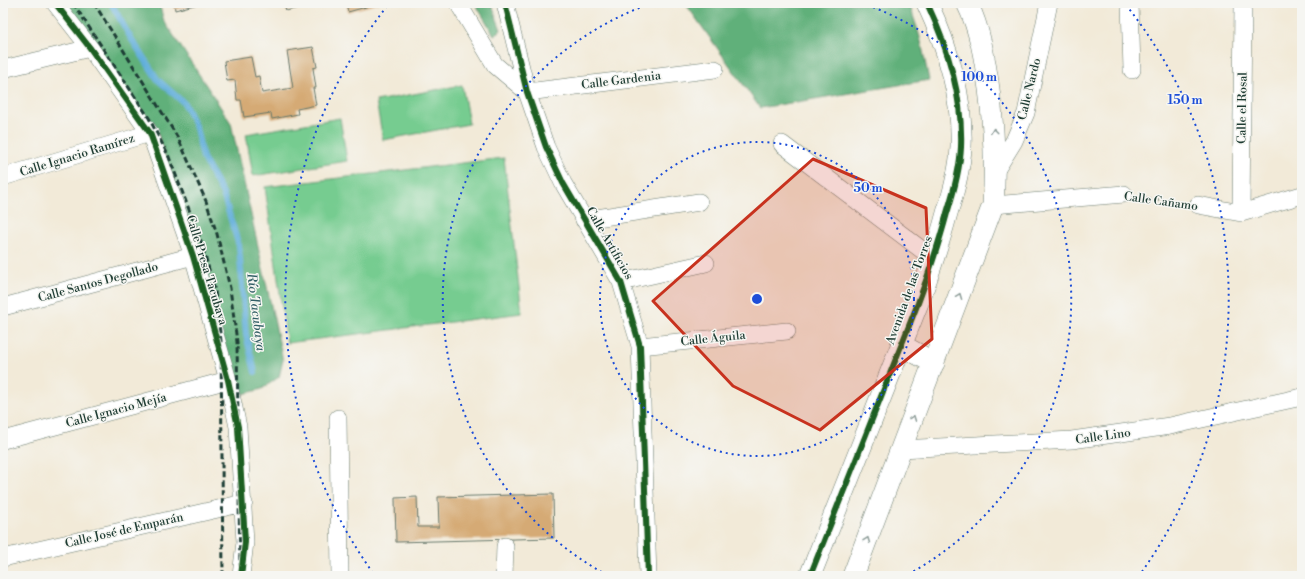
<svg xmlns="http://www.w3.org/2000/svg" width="1305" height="579" viewBox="0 0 1305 579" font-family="'Libre Bodoni',serif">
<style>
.green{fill:#76cc90;stroke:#4a8462}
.forest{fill:#60b07a;stroke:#407657}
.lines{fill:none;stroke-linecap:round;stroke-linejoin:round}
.stream{stroke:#60aeda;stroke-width:6}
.building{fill:#d5aa75}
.minor-casing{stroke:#697a6d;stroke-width:18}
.tertiary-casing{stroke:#697a6d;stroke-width:22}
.path{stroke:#697a6d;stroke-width:2.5;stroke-dasharray:1 3;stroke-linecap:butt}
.minor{stroke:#fff;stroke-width:17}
.tertiary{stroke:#fff;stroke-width:21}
.rail{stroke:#1f3d34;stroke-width:3;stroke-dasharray:6 3;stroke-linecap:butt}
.cycleway-casing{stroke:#f6f6f2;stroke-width:8}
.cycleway{stroke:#1b5e20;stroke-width:6}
.oneway{stroke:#8f9e9a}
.marked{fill:#c8321e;fill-opacity:0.2;stroke:#c8321e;stroke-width:3;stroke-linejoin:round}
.ring{fill:none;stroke:#1d4ed8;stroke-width:2;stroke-dasharray:2 4}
.labels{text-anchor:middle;stroke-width:3;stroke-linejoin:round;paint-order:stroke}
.street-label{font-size:12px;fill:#1f3d34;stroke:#f6f6f2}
.water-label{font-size:13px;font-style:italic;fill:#325f66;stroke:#f6f6f2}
.centre{fill:#1d4ed8;stroke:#f6f6f2;stroke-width:2}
.ring-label{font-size:12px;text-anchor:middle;font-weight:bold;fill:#1d4ed8;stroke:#f6f6f2;stroke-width:3;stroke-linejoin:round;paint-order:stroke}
</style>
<rect width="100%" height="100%" fill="#f6f6f2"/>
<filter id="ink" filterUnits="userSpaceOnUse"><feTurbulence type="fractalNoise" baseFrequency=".025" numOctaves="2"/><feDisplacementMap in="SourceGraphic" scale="8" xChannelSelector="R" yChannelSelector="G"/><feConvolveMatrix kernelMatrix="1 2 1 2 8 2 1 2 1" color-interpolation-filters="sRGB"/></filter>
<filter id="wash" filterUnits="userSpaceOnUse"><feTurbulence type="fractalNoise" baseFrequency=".012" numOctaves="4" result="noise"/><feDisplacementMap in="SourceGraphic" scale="16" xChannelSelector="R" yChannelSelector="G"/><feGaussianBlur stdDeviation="0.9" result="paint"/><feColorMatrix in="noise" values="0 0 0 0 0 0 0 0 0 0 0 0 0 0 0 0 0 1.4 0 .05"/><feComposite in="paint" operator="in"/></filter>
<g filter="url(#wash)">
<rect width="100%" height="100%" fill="#f2ead8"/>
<path class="green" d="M462,85L469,124L383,140L376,101Z
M340,118L347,161L253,176L246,134Z
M504,158L522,313L287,343L265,187Z"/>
<path class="forest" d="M58,3H159L164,21L231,123L283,360L279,377L262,389L239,395L157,131Z
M475,3H491L501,30L494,35Z
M685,3H909L920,37L929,80L760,108Z"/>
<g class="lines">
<path class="stream" d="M111,3L129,35L158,80L184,103L196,128L203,158L223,194L239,246L246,335L255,372"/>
</g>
<g id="blocks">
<path class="building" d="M174,3H202L175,10Z
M284,3H315V4L286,11Z
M346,3H380L348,12Z
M313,47L317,67L313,68L316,88H313L316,105L297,109L298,114L272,119L271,113L244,117L241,100H237L235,80L227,81L224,61L251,57L255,77L259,76L262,93L293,88L287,51Z
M553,494L554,538L396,542L395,498L417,497L418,527H439L438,497Z"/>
</g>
</g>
<g filter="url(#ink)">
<use href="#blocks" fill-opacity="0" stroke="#697a6d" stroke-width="1"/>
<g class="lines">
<defs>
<path id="minor" d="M55,3L90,48L150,133L193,256L228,380L238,427L245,542L241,576
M458,3L495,65L527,92L715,69
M505,3L527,92L546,147L563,183L621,282L640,346L648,576
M1130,3L1132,70
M3,69L90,48
M782,144L934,259
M996,170L1014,141L1026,113L1049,3
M3,177L150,133
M993,205L1124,194
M1198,205L1241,213L1302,195
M1241,213L1243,3
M584,220L699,202
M621,282L706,263
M3,307L193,256
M640,346L787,331
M338,418L340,576
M3,440L228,380
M901,449L1072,440L1170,426L1302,397
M3,558L244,503
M504,576L505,546"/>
<path id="tertiary" d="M901,345L934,363
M810,576L918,303C929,273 939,243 947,213C954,191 960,169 961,147C963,97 948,48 927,3
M853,576L993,205C996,164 994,129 989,89C985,60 980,29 967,3"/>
</defs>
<use href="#minor" class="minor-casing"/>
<use href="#tertiary" class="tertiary-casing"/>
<path class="path" d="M1142,197L1180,203"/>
<use href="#minor" class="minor"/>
<use href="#tertiary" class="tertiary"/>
<path class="rail" d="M73,3L149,118L169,157L201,241L215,291L221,341L223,576
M94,3L178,138L206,201L217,234L230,288L237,342L240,576"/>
<defs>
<path id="cycleway" d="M55,3L90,48L150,133L193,256L228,380L238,427L245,542L241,576
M505,3L527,92L546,147L563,183L621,282L640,346L648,576
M810,576L918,303C929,273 939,243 947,213C954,191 960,169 961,147C963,97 948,48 927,3"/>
</defs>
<use href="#cycleway" class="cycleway-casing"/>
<use href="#cycleway" class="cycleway"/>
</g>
<defs><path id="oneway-chevron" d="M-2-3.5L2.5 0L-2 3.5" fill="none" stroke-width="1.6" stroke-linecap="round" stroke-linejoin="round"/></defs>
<g class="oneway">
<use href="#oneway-chevron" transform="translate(994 131) rotate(-97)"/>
<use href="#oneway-chevron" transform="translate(959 296) rotate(-69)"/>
<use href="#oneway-chevron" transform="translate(913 418) rotate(-69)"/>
<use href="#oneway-chevron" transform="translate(867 540) rotate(-69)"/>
</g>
</g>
<path class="marked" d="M813,159L926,208L932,339L820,430L733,386L653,301Z"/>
<g class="ring">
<circle cx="757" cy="299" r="157"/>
<path d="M607 575A314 314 0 0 1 652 3M862 3A314 314 0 0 1 907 575"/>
<path d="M373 573A472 472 0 0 1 388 5M1126 5A472 472 0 0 1 1141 573"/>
</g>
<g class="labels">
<g class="street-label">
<text transform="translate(621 80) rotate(-7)" y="4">Calle Gardenia</text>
<text transform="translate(1029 89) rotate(-76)" y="4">Calle Nardo</text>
<text transform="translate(1242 108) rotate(-89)" y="4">Calle el Rosal</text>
<text transform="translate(77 155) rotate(-17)" y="4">Calle Ignacio Ramírez</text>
<text transform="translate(1161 201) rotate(8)" y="4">Calle Cañamo</text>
<text transform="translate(610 243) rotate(60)" y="4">Calle Artificios</text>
<text transform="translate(207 270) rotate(73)" y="4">Calle Presa Tacubaya</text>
<text transform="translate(98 282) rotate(-15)" y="4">Calle Santos Degollado</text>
<text transform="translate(909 290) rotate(-70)" y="4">Avenida de las Torres</text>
<text transform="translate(713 338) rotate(-6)" y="4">Calle Águila</text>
<text transform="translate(116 410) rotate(-15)" y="4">Calle Ignacio Mejía</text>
<text transform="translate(1103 436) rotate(-8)" y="4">Calle Lino</text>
<text transform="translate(124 530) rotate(-13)" y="4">Calle José de Emparán</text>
</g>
<g class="water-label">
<text transform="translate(257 312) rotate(83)" y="5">Río Tacubaya</text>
</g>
</g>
<circle cx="757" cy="299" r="6" class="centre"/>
<g class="ring-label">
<text x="979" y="81">100 m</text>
<text x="1185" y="104">150 m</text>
<text x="868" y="192">50 m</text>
</g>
<rect width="1305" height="579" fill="none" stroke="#f6f6f2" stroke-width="16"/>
</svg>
